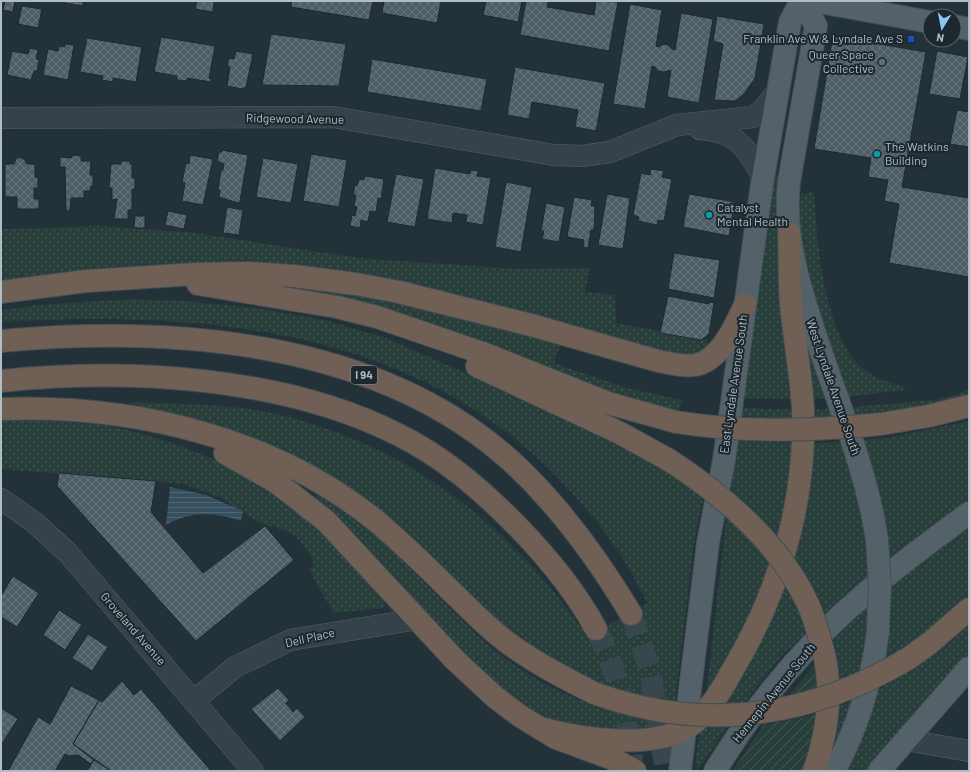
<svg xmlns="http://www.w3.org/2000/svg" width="970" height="772" viewBox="0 0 970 772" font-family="Barlow,sans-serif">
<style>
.grass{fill:url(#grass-dots)}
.garden{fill:url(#garden-furrows)}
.water{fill:url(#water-rules)}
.building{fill:url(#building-cross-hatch);stroke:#1e2930}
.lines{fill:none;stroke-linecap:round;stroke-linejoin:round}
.highway-tunnel{stroke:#38464e;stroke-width:22;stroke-dasharray:22 11;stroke-linecap:butt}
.minor-casing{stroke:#546067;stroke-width:22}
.major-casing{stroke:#424e55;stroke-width:24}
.highway-casing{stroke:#414d54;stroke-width:24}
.minor{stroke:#364249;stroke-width:21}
.major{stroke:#546169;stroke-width:22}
.highway{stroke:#6f5f54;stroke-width:22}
.major-bridge-casing{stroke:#424e55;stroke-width:24;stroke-linecap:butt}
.highway-bridge-casing{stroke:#414d54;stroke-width:24;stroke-linecap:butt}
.major-bridge{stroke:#546169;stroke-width:22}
.highway-bridge{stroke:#6f5f54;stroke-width:22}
.transit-dot{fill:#1a4fb4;stroke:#1c272e;stroke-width:1.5}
.service-dot{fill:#5c6f8a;stroke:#1c272e;stroke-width:1.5}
.culture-dot{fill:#0f9aa8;stroke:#1c272e;stroke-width:1.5}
.labels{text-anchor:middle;stroke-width:4;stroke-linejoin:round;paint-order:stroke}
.shield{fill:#1c272e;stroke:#849098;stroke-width:1}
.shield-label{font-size:11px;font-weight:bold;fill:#b1bdc5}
.poi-label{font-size:12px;fill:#b1bdc5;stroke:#1c272e;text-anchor:end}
.street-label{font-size:12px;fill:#b1bdc5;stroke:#1c272e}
</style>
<defs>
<pattern id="grass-dots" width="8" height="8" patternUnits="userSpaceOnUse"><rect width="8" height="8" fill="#283e3a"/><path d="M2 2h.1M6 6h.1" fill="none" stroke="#455855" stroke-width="1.8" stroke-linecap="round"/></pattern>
<pattern id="garden-furrows" width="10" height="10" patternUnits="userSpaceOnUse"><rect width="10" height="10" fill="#283e3a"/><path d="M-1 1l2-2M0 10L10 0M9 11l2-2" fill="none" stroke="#455855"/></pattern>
<pattern id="water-rules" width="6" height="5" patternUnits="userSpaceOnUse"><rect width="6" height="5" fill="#37505f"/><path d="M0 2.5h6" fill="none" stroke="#526774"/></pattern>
<pattern id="building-cross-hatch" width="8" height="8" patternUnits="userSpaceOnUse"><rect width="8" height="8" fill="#4e5e67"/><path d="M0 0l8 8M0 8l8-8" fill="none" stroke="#65737b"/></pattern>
</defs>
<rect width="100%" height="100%" fill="#233139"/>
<path class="grass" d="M775,174L779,175L777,228L796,399L744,398Z
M814,192C817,242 823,326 858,364C870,377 889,383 905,387L904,390L846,397L806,277L797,201L802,194Z
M101,226L196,233L358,258L518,269L590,268L585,292L615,295L616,323L708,340V351L697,358L193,264L105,267L1,284V229Z
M290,283L364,292L562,341L554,363L623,387L682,400L679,410L651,406L289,288Z
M132,299L182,301L256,308L324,320L386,338L599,432L704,493L694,542L675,703L660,701L595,683L521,644L381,517L129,409L130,402C176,404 221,403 266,412C400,439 512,524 587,637L647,603C629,563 602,526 573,494C425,328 209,310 1,322V310L38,305Z
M802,339H807L827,398L811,399Z
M969,388V399L857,419L852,407L934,400L959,394Z
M743,408L797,410V421L741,419Z
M830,409L835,420L812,421V410Z
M15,419L101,424L140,433L182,446L217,461L253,480L312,521L381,593L385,600L383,608L333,613L309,569L314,565L312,557L296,536L274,526H265L219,497L184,484L1,469V420Z
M969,421V501L891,559L888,531L862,440L887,438Z
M738,441L796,443L783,543L766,524L731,491Z
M842,442L864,515L869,576L826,615L817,593L793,556L811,443Z
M318,493C344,511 369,529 392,551C426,582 456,618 492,648C543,690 606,716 671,724L640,734L548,723L500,689L469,660L349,528L315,498Z
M727,512L775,565L766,590L706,696Z
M969,525V595L926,633L886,660L891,622L892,585Z
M786,579L811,629L783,654L742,705L721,706Z
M869,605L862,673L840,683L839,668L834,640Z
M969,623V652L867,771H845L869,719L876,691L924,661Z
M854,701L839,743L833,741L837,728L839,706Z
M700,727H727L699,769H697L695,767Z"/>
<path class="garden" d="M819,660L823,689L787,698Z
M821,712L809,771H732L764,725L804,717Z"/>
<path class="water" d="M170,487L206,495L243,511L241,521C214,512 191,511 166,525Z"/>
<path class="building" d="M5,1H15L13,12L3,10Z
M65,1H83V6L65,3Z
M197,1H214L213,12L195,9Z
M292,1H373L369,20L291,7Z
M384,1H441L437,23L382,13Z
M486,1H522L518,22L483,15Z
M526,1H548L547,7L594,15L596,1L618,2L609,51L520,35Z
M630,4L662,10L656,46L659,47L663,44L668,45L672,49L675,50L681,13L713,19L699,103L667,97L671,70L664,72L658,71L655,67L652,66L645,109L613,104Z
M22,6L42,9L38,28L18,24Z
M717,16L764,24L755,78L744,94L735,101L714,100L723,44L713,41Z
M271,34L346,44L339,86L262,85Z
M833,36L926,52L902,187L969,198V277L889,263L899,204L884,201L888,180L868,177L871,158L814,149Z
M161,37L215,46L209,78L211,79V82L187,78V81L177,80V76L154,72Z
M87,38L142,47L136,82L113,78V82L102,80L103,76L80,72Z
M65,44L74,45L68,80L43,75L48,49L58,51L59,46L65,47Z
M30,48L38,50L36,59L39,60L37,71H34L31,80L7,75L12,51L28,54Z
M236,51L253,54L246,87L242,89L227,86L230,67L227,66L229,58L234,59Z
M937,51L968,57L960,99L929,94Z
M372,59L487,79L481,111L367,92Z
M515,67L605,83L596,131L575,127L578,110L532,102L529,119L507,115Z
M957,110L969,112V147L950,144Z
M222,150L248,155L240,201L238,203L219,197L220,190H218L221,170H223L224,164L217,161L219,152H222Z
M311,154L347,160L339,207L303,201Z
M72,155L81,156V161H91L90,175H93V186H91L90,191H84V198H71L70,211H66L65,167H60V157L72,158Z
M190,155L213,159L203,205L182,201L185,183L182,182L186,163L189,164Z
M19,157L24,159L27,164H35V177H38V188H34V199H39V209H17V197H5V164H14L16,159Z
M263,158L298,164L291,203L256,197Z
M121,161H130V164H132V178H135V189H132V210H128V219H114L117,199L112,200V188H109L111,164H121Z
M435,168L470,174L471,170L478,171L477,176L491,178L483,225L466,222L467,215L453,213L452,223L427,219Z
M651,169L664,171L662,177L672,179L664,221L658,220L657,225L638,221L639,217L633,215L641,173L650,175Z
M396,174L424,179L415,227L387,222Z
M365,176L384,179L381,199L378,198L376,212L370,211L368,222L361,220L360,228L350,226L352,215L355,216L357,207L354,206L356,195H353L355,185L357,186L359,179L364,180Z
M506,182L532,187L521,252L495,247Z
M607,194L630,198L623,249L598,245Z
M689,194L735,202L729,236L683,227Z
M574,197L592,200L591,206H595L594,230H591L588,248L583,247L584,240L567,237Z
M546,203L565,207L559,242L542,239L544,231H541Z
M227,207L243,210L239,235L223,233Z
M168,211L187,215L184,229L165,225Z
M135,216H145V228H134Z
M674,253L720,260L714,298L668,289Z
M668,296L709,304V302L714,303L709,334L701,340L660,333Z
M59,473L156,481L151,512L203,573L265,526L294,560L196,641L57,486Z
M13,576L39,593L17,627L1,617V596Z
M59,610L82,625L65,650L43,635Z
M88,634L108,647L92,671L72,658Z
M122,681L134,695L141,689L211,771H111L73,744L99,700L102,702Z
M71,686L99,700L73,744L94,760L91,764L78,755L69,756L65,754L55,771H8L38,717L50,724Z
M278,688L289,700L286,703L293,712L297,708L305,717L280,741L251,709Z
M1,708L18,719L1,745Z
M94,760L111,771H87Z"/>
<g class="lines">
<path class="highway-tunnel" d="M631,614L650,670L666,771
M596,629C621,678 627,718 633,771"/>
<defs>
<path id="minor" d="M1,118L333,117L554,155L582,156L610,152L677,125L753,117L761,111L778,91
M700,129C738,132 746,147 763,178
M1,499L34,522L68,553L253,771
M195,700L235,667L290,640L418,619
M906,740L969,751"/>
<path id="major" d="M803,1L816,26L789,182C783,237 800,289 817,340C839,406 867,471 877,540
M814,1L930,22
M954,26L969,29
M680,771L708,543L724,460L762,184L790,22L801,1
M715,771C755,705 807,643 866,593C898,565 934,539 969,513
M834,771C858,727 872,681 878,631
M879,771L969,668"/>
<path id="highway" d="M198,284L337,307L377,317L485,354L608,403L676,422
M1,292L87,281L195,274L248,273L294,276L356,284L399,292L531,325L658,361C670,363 682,367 695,365C720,361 735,326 745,305
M1,341C172,325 377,340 511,461C559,505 598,559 631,614
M477,366L620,433L669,460
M1,381C127,368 282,376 397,434C444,457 483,491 519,528C549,559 576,592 596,629
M1,409C134,404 277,438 381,525C405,546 428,568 450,590C469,608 487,628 508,643C535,663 564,678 594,693
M881,424L929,416L969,406
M225,453L276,482L326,521L455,660L496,698L520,716L556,738L613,759L635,771
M909,658L931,642L969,609
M540,728C581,739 659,752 695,722C716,704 730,674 744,650C784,576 806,493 803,409C801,373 794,339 791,304C789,280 790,257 789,233
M814,771C827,735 833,692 824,654"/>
</defs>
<use href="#minor" class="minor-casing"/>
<use href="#major" class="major-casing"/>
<use href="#highway" class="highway-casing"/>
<use href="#minor" class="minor"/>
<use href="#major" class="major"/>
<use href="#highway" class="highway"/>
<defs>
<path id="major-bridge" d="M877,540L880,586L878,631"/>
<path id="highway-bridge" d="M676,422C745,433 812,431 881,424
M669,460C723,495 779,543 807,602C815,618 819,636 824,654
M594,693C704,733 809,718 909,658"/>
</defs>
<use href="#major-bridge" class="major-bridge-casing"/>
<use href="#highway-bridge" class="highway-bridge-casing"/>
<use href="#major-bridge" class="major-bridge"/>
<use href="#highway-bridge" class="highway-bridge"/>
</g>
<rect class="transit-dot" x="907" y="35" width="8" height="8" rx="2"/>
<circle class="service-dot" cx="882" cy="62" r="4"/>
<g class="culture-dot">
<circle cx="877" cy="154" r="4"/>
<circle cx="709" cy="215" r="4"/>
</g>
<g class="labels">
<rect class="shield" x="351" y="366" width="26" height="18" rx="3"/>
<g class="shield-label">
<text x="364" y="379">I 94</text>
</g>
<g class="poi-label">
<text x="903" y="43">Franklin Ave W &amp; Lyndale Ave S</text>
<text x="874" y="59">Queer Space<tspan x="874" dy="14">Collective</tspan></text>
<text x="885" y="151" text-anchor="start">The Watkins<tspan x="885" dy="14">Building</tspan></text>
<text x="717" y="212" text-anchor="start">Catalyst<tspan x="717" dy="14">Mental Health</tspan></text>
</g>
<g class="street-label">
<text transform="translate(295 119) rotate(1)" y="4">Ridgewood Avenue</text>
<text transform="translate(734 384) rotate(-82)" y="4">East Lyndale Avenue South</text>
<text transform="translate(833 387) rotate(71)" y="4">West Lyndale Avenue South</text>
<text transform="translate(133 629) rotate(49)" y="4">Groveland Avenue</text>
<text transform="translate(310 638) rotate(-13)" y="4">Dell Place</text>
<text transform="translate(774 693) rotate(-51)" y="4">Hennepin Avenue South</text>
</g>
</g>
<rect width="970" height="772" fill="none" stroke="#b1bdc5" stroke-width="4"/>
<g transform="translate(942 28) rotate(190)"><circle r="19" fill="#1c272e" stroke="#58636a"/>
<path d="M0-3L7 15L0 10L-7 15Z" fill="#89c7f3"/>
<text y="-6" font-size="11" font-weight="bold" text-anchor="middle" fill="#b1bdc5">N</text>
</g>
</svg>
